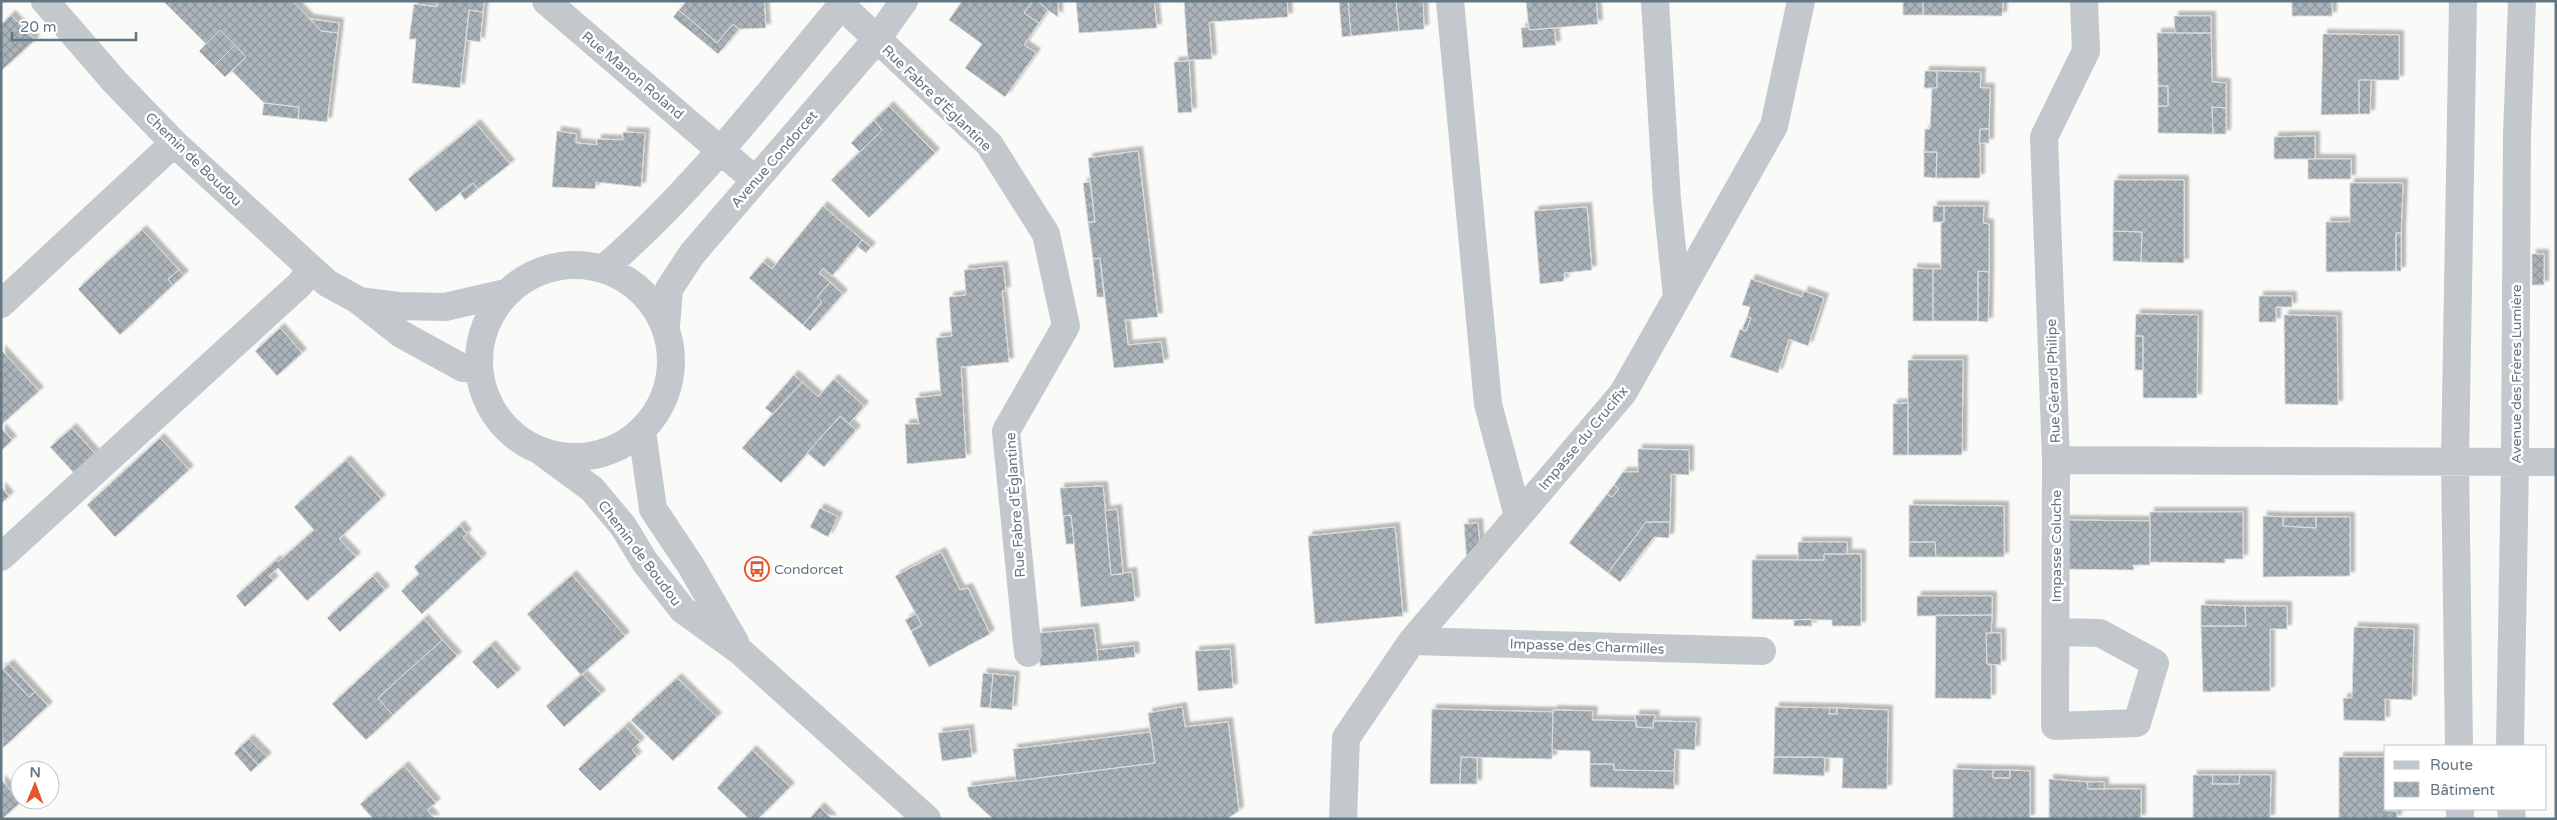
<svg xmlns="http://www.w3.org/2000/svg" width="2557" height="820" viewBox="0 0 2557 820" font-family="'Varela Round',sans-serif">
<style>
.building{fill:url(#building-cross-hatch);stroke:#dcdcda;filter:url(#shadow)}
.lines{fill:none;stroke-linecap:round;stroke-linejoin:round}
.minor{stroke:#c3c8cc;stroke-width:28}
.labels{text-anchor:middle;stroke-width:5;stroke-linejoin:round;paint-order:stroke}
.street-label{font-size:14px;fill:#657683;stroke:#fff}
.poi-label{font-size:14px;fill:#657683;stroke:#fff;text-anchor:start}
</style>
<defs>
<pattern id="building-cross-hatch" width="8" height="8" patternUnits="userSpaceOnUse" patternTransform="scale(1.25)"><rect width="8" height="8" fill="#aab3b9"/><path d="M0 0l8 8M0 8l8-8" fill="none" stroke="#8e969c"/></pattern>
<filter id="shadow"><feDropShadow dx="4.5" dy="-4.5" stdDeviation="1" flood-color="#0004"/></filter>
</defs>
<rect width="100%" height="100%" fill="#fafaf8"/>
<path class="building" d="M163,1H292L321,31L338,33L327,122L298,119L299,107L264,103L232,71L246,57L235,45L220,30L206,44Z
M438,1H484L483,12L469,10L460,88L412,83L416,39H409L414,4L437,7Z
M687,1H764L766,28L739,29L733,24L717,43L679,10Z
M962,1H1033L1024,13L1039,23L1024,45L1036,53L1005,97L965,68L982,44L949,20Z
M1033,1H1038L1048,10L1039,23L1024,13Z
M1038,1H1058V17L1048,10Z
M1076,1H1154L1157,28L1079,33Z
M1184,1H1287L1288,17L1209,22L1212,59L1188,60Z
M1339,1H1348L1351,36L1342,37Z
M1348,1H1396L1399,31L1351,36Z
M1396,1H1423L1424,29L1399,31Z
M1526,1H1596L1598,24L1529,30Z
M1903,1H1923V15H1903Z
M1923,1H2003L2002,16L1923,15Z
M2292,1H2332V16H2292Z
M469,10L483,12L480,42L466,40Z
M679,10L717,43L733,24L739,29L718,54L673,17Z
M11,15L35,40L1,71V25Z
M2174,16H2211V33H2175Z
M310,19L339,23L338,33L321,31Z
M1529,27V30L1554,28L1556,45L1523,48L1521,28Z
M220,30L235,45L214,66L199,51Z
M2157,33H2211L2212,82L2226,83V108L2212,107L2213,134L2158,133V106H2168V86H2158Z
M2323,34L2399,35V80H2359V114L2321,115Z
M235,45L246,57L225,77L214,66Z
M1189,61L1192,112L1178,113L1174,62Z
M1925,71H1937V88H1924Z
M1937,71L1981,72L1980,88H1990L1989,129H1980V178H1936L1937,152H1924L1925,129H1930L1932,88H1937Z
M2359,80H2371L2370,114H2359Z
M2158,86H2168V106H2158Z
M264,103L299,107L298,119L262,115Z
M889,106L935,153L869,218L831,180L882,130L874,120Z
M2212,107L2226,108V134H2213Z
M874,120L882,130L860,152L851,143Z
M476,124L510,164L478,189L473,183L436,212L408,179Z
M1980,129H1989V143H1979Z
M557,131L576,134V143L597,145V139L623,140V132L645,133L641,187L596,182L595,189L552,187Z
M2315,136V159H2274V137Z
M1138,151L1158,317L1125,320L1128,345L1161,342L1164,363L1114,368L1100,258L1093,259L1088,222H1095L1088,158Z
M1924,152H1937L1936,178L1924,177Z
M2308,159H2351V179H2308Z
M2114,180H2184V263L2141,262L2142,232L2113,231Z
M1090,182L1095,222H1088L1083,183Z
M473,183L478,189L465,200L460,193Z
M2350,183H2403L2401,233H2396V271L2326,272V222H2350Z
M823,206L862,240L832,276L823,268L819,273L830,282L817,297L822,302L803,325L749,278L763,262L772,269Z
M1933,206H1944V222H1933Z
M1944,206H1984L1983,223L1989,224V272L1978,271V321H1933V269H1941V222H1944Z
M1587,207L1592,270L1564,273V281L1540,284L1534,211Z
M142,230L179,270L168,279L173,285L120,335L78,289Z
M2113,231L2142,232L2141,262L2113,261Z
M2396,233H2401V271H2396Z
M862,240L871,247L866,253L857,246Z
M2532,254H2544V285H2532Z
M1100,258L1104,297H1097L1093,259Z
M1003,266L1006,291H1002L1009,362L961,367L966,458L907,464L905,424H919L915,398L941,395L936,338L952,336L949,297L966,295L964,270Z
M1913,268L1933,269V321H1913Z
M179,270L184,275L173,285L168,279Z
M1978,271L1989,272L1988,322L1978,321Z
M1751,279L1802,297L1804,291L1824,298L1808,346L1789,339L1778,373L1730,357L1740,329L1746,331L1751,318L1747,317L1750,307L1742,305Z
M830,282L843,294L810,331L803,325L822,302L817,297Z
M2259,296H2292V307H2276V322H2259Z
M2136,314L2198,315L2197,398H2143V336H2135Z
M2284,315L2337,316L2338,405L2285,404Z
M1747,317L1751,318L1746,331L1742,330Z
M280,328L302,353L277,376L255,351Z
M2135,336H2143V370H2135Z
M1,350L39,391L1,425Z
M1908,360H1963L1962,455H1908Z
M794,375L802,382L773,414L765,408Z
M834,379L864,406L849,424L840,416L781,483L742,448L802,382L818,397Z
M1908,403V455H1893V404Z
M840,416L856,430L824,467L807,453Z
M1,428L12,440L1,451Z
M72,428L95,454L74,473L50,447Z
M160,438L189,470L115,537L87,505Z
M1638,449L1689,450V475L1671,474L1670,522H1646L1608,573L1569,543L1607,494L1612,497L1619,489L1614,485L1623,472H1638Z
M346,460L381,499L339,539L356,557L307,601L278,568L269,576L274,580L245,607L236,596L276,560L278,562L314,530L294,507Z
M1614,485L1619,489L1612,497L1607,494Z
M1103,486L1111,575L1132,572L1135,601L1081,607L1071,515L1063,516L1060,488Z
M1,487L9,496L1,504Z
M1909,505L2004,506V557H1936L1935,542H1909Z
M820,508L838,517L828,537L810,527Z
M1117,509L1123,574L1111,575L1105,511Z
M2150,512H2243V559H2225V563L2150,562Z
M1071,515L1074,544H1066L1063,516Z
M2263,516L2283,517V526L2316,528V517H2350V576L2263,577Z
M2283,517H2316V528L2283,526Z
M2057,520L2150,521V565H2133L2134,570L2057,569Z
M1646,522H1670L1669,538L1654,537L1620,582L1608,573Z
M1478,523L1480,548L1467,564L1464,524Z
M460,525L467,534L463,537L482,558L422,614L401,591L419,574L414,567Z
M1395,527L1403,616L1315,624L1308,536Z
M1798,542H1847V554H1824V560H1798Z
M1909,542H1935L1936,557H1909Z
M941,552L960,590L968,588L990,634L929,667L911,631L922,625L895,576Z
M1824,554H1861V626H1832V620L1752,619V560H1824Z
M572,575L625,636L581,675L527,614Z
M373,576L385,590L340,632L327,618Z
M1917,596H1992V615L1917,616Z
M2201,605L2245,606L2246,626H2201Z
M2245,606H2287V629H2270V691L2203,692L2201,626H2246Z
M916,614L922,625L911,631L905,620Z
M1936,615H1992L1991,633H1986L1987,664L1991,665V699L1935,698Z
M424,619L442,640L378,698L393,715L366,740L332,704Z
M1811,619L1812,626H1794V620Z
M2354,627L2414,629L2412,700L2385,699V721L2344,720L2343,698H2352Z
M1094,628L1098,661L1040,666L1038,633Z
M1986,633H2001V665L1987,664Z
M442,640L457,656L393,715L378,698Z
M491,645L516,673L498,689L472,662Z
M1134,646L1135,657L1098,661L1097,650Z
M1230,649L1233,688L1198,691L1195,651Z
M9,664L35,692L29,697L3,669Z
M1,667L29,697L35,692L48,706L3,748Z
M983,673L993,674L990,708L980,707Z
M582,674L601,694L564,727L546,706Z
M993,674L1015,676L1012,710L990,708Z
M677,678L717,717L673,761L631,720Z
M1182,707L1185,727L1228,722L1239,811L1227,819H993L969,797L967,787L1155,763L1148,713Z
M1775,707L1830,708L1829,714H1837V708L1888,710L1887,789L1842,788L1843,758L1774,757Z
M1830,708H1837V714H1829Z
M1432,709L1553,712L1552,759L1461,757L1460,784H1430Z
M1553,710L1593,711L1592,720L1637,721L1636,727L1653,728V721L1696,722L1695,750L1675,749L1674,771L1614,770V764H1590V751L1552,750Z
M1635,715H1655L1653,728L1636,727Z
M625,726L640,742L632,750L637,756L600,791L578,769Z
M969,729L972,757L942,761L938,733Z
M1151,732L1155,763L1016,781L1013,749Z
M249,739L267,757L258,765L241,746Z
M241,746L258,765L251,772L234,753Z
M752,750L790,787L758,819H749L717,788Z
M1461,757L1477,758V784H1460Z
M1774,757H1825L1824,776L1773,774Z
M2339,757H2386V811H2397V819H2339Z
M1590,764H1614V770L1674,771V789L1590,787Z
M404,766L436,803L427,810L435,819H373L360,804Z
M1953,769L1993,770V778H2010V770L2030,771V819H1953Z
M1993,770H2010V778H1993Z
M2193,775H2213L2212,784H2239L2240,775H2271L2270,819H2193Z
M2213,775H2240L2239,784H2212Z
M2049,779L2087,782L2088,789H2141V819H2049Z
M1,780L21,802L2,819H1Z
M2087,782H2104V789H2088Z
M820,807L832,819H809Z"/>
<g class="lines">
<path class="minor" d="M45,1L115,82L174,143L327,283L358,300L401,334L463,368L479,369
M546,1L755,180
M1450,1L1488,404L1518,516
M1655,1L1667,200L1677,297
M2084,1L2086,51L2044,137L2056,460L2556,462
M841,5L989,144L1046,234L1066,326L1006,431L1028,653
M479 361a96 96 0 1 1 192 0a96 96 0 1 1-192 0Z
M603,269C694,191 768,93 845,1
M359,301L398,306L445,307L506,293
M1,304L174,143
M666,326L669,289L692,254L877,39L904,1
M642,431L653,509L691,566L735,642
M543,453L592,489L623,526L645,562L683,610L741,652L927,819
M2056,460L2055,726L2137,723L2155,663L2100,633L2057,632
M1,557L299,285L312,269
M1412,641L1762,651
M2459,746L2455,461L2463,1
M2510,746L2515,462L2517,135L2522,1
M2460,809V819
M2511,809L2512,819
M1343,819L1346,738L1412,641L1623,393L1774,126L1801,1"/>
</g>
<defs>
<symbol id="bus-ring" viewBox="-11 -11 22 22"><circle r="9.5" fill="#fff" stroke="#e4572e" stroke-width="1.5"/><path d="M-5-6H5V4H4V6H2V4H-2V6H-4V4H-5ZM-3.5-4V0h7V-4ZM-3.5 1.2v1.5H-2V1.2ZM2 1.2v1.5H3.5V1.2Z" fill="#e4572e"/></symbol>
</defs>
<g fill-rule="evenodd">
<use href="#bus-ring" x="743" y="555" width="28" height="28"/>
</g>
<g class="labels">
<g class="street-label">
<text transform="translate(633 75) rotate(40)" y="5">Rue Manon Roland</text>
<text transform="translate(937 98) rotate(44)" y="5">Rue Fabre d'Églantine</text>
<text transform="translate(194 159) rotate(44)" y="5">Chemin de Boudou</text>
<text transform="translate(774 159) rotate(-49)" y="5">Avenue Condorcet</text>
<text transform="translate(2516 374) rotate(-90)" y="5">Avenue des Frères Lumière</text>
<text transform="translate(2053 381) rotate(-92)" y="5">Rue Gérard Philipe</text>
<text transform="translate(1583 438) rotate(-50)" y="5">Impasse du Crucifix</text>
<text transform="translate(1015 505) rotate(-94)" y="5">Rue Fabre d'Églantine</text>
<text transform="translate(2056 546) rotate(-90)" y="5">Impasse Coluche</text>
<text transform="translate(640 553) rotate(53)" y="5">Chemin de Boudou</text>
<text transform="translate(1587 646) rotate(2)" y="5">Impasse des Charmilles</text>
</g>
<g class="poi-label">
<text x="774" y="574">Condorcet</text>
</g>
</g>
<rect width="2557" height="820" fill="none" stroke="#657683" stroke-width="5"/>
<rect x="2384" y="745" width="162" height="65" fill="#ffffff" stroke="#c1c8cd"/>
<rect x="2394" y="761" width="25" height="8" fill="#c3c8cc" stroke="#c1c8cd"/>
<text x="2430" y="770" font-size="15" fill="#657683">Route</text>
<rect x="2394" y="782" width="25" height="15" fill="url(#building-cross-hatch)" stroke="#c1c8cd"/>
<text x="2430" y="795" font-size="15" fill="#657683">Bâtiment</text>
<g transform="translate(35 785) rotate(1)"><circle r="24" fill="#ffffff" stroke="#c1c8cd"/>
<path d="M0-4L9 19L0 12L-9 19Z" fill="#e4572e"/>
<text y="-8" font-size="14" font-weight="bold" text-anchor="middle" fill="#657683">N</text>
</g>
<path d="M12 32v8h124v-8" fill="none" stroke="#657683" stroke-width="2.5"/>
<text x="20" y="32" font-size="15" fill="#657683" stroke="#ffffff" stroke-width="4" paint-order="stroke">20 m</text>
</svg>
